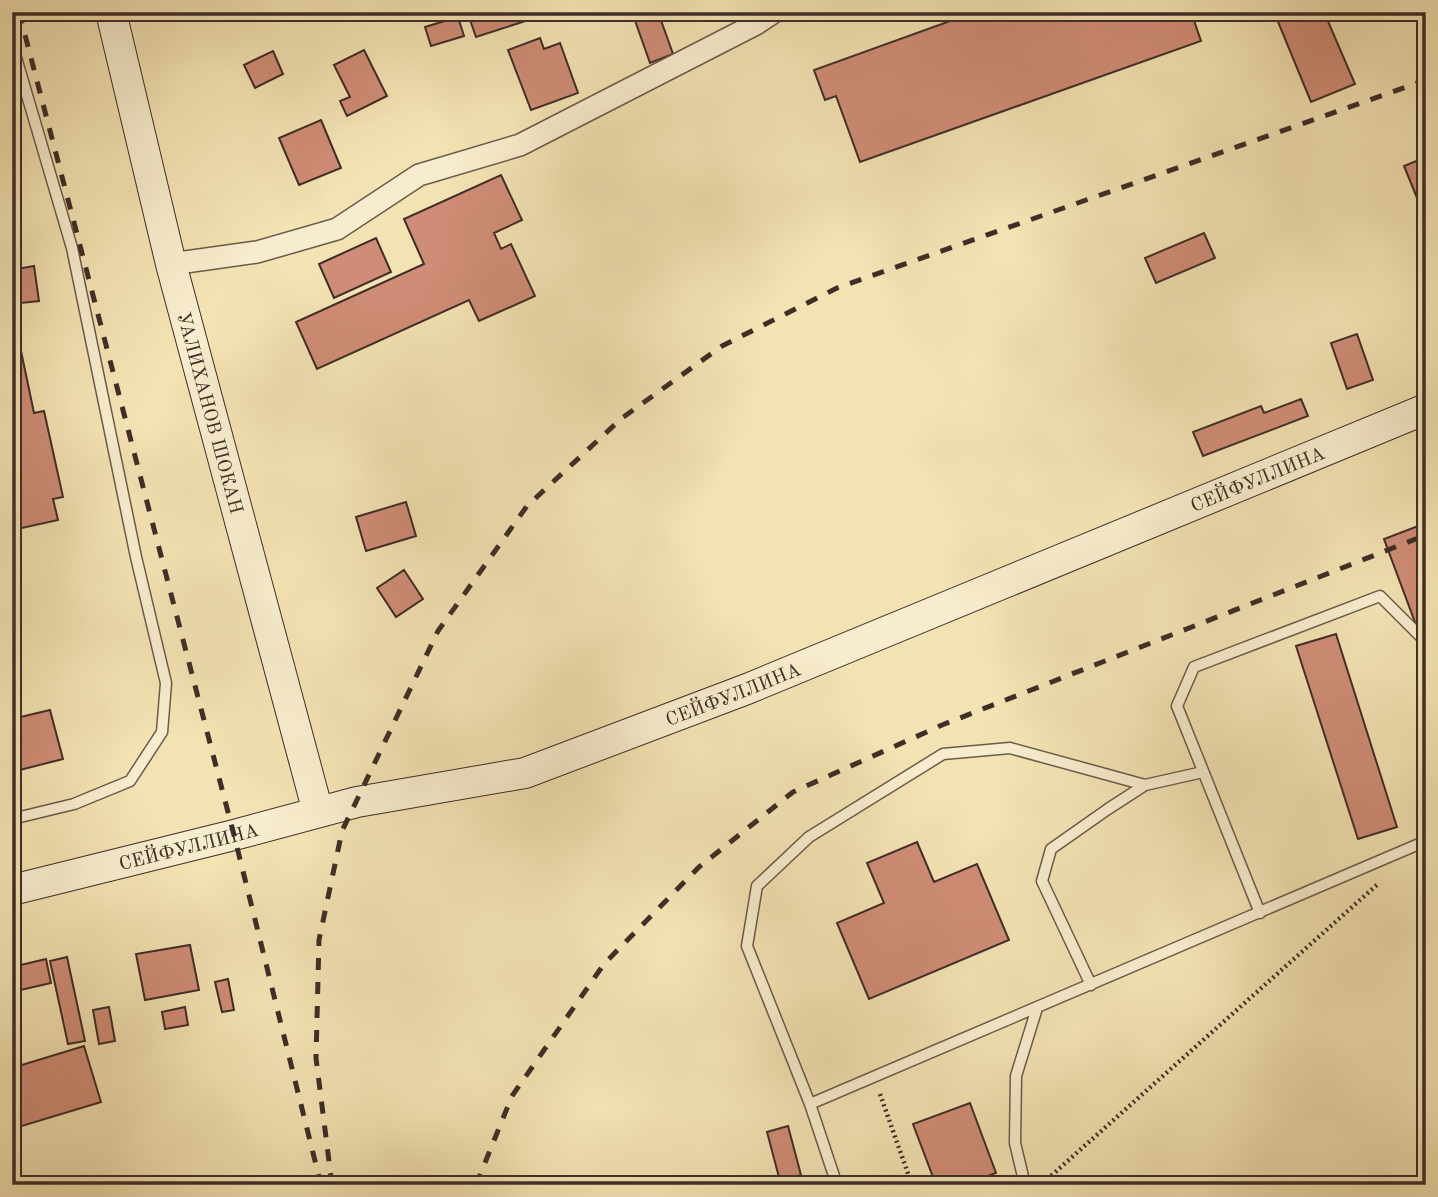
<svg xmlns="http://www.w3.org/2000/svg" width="1438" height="1197" viewBox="0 0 1438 1197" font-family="'Old Standard TT',serif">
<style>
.building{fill:#cf8c76;stroke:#3e2e28;stroke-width:2}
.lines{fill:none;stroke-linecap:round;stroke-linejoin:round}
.lane-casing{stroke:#6b5b4a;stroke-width:13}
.street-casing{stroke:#6b5b4a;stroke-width:24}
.secondary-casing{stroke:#3e2e28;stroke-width:32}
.path{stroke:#3e2e28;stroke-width:4.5;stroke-dasharray:2 3.5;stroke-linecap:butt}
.lane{stroke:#f7eccd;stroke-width:10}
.street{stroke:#f7eccd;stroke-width:21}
.secondary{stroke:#f7eccd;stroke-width:30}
.rail{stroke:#3e2e28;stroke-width:5;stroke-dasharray:12 12;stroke-linecap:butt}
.labels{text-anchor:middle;stroke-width:5;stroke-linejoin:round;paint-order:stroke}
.street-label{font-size:19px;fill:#3e2e28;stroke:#f7eccd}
</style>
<rect width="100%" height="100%" fill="#f3e2b2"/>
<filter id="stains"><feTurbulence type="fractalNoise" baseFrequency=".00286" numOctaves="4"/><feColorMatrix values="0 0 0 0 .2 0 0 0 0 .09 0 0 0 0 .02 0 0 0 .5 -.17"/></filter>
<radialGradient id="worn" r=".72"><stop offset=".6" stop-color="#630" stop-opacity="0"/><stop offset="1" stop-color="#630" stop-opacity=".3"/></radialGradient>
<path class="building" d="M472,12H553L476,37L468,14Z
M632,12H658L673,54L650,63Z
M975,12H1111L1114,19L1132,12H1191L1201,41L860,162L836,96L825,100L814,70Z
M1274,12H1324L1355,84L1311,102Z
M458,17L464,36L431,46L425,27Z
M540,38L544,49L560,43L578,93L531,110L508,50Z
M364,50L387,96L347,116L340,101L350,97L334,65Z
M273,51L283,74L255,88L244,65Z
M321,120L341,168L299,185L279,138Z
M1426,157V220L1404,166Z
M501,175L522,220L494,233L501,249L511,244L535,296L479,321L469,300L317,369L296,322L424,264L404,219Z
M1204,233L1215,258L1156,283L1145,258Z
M376,238L391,272L334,298L319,264Z
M34,266L39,301L21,303L17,269Z
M1357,334L1373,380L1347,389L1331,343Z
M21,351L34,413L44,411L63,497L53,499L58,520L17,529L12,505V353Z
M1301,399L1308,416L1203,456L1193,432L1261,406L1264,413Z
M406,502L416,536L366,551L356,517Z
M1426,523V621L1416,625L1384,539Z
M404,570L423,599L396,617L377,588Z
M1336,634L1397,827L1358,839L1296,646Z
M50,710L63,759L12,772V719Z
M917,842L934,882L977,864L1009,940L869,999L837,923L884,903L867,863Z
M190,945L199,990L145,1000L136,954Z
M67,957L85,1041L68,1044L50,961Z
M46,959L51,983L12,992V967Z
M228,979L234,1010L222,1012L215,982Z
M109,1007L115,1041L99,1044L93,1010Z
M185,1007L188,1025L165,1029L162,1012Z
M84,1046L101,1102L12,1129V1068Z
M970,1103L996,1173L964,1185H936L913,1124Z
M788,1126L801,1175L780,1181L767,1132Z
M1426,1172V1185H1395Z"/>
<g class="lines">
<defs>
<path id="lane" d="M12,44L72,248L136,557L166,683L162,732L130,781L74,804L12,819
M1260,913L1177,706L1194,667L1380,596L1426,642
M1091,985L1042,881L1051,849L1108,809L1145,785L1203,772
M810,1104L1426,841
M837,1185L810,1104L747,946L757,886L809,837L943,754L1010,748L1145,785
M1025,1185L1015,1143L1016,1076L1037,1008"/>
<path id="street" d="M171,264L257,252L337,229L419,175L520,145L756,24L774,12"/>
<g id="secondary">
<path id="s1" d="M111,12L171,264L318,812"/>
<path id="s2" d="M12,890L234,835L357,802L525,773L747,689L1426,409"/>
</g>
</defs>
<use href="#lane" class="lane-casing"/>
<use href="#street" class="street-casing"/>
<use href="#secondary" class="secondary-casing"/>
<path class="path" d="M880,1094L912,1185
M1043,1183L1379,883"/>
<use href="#lane" class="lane"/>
<use href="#street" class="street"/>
<use href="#secondary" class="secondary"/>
<path class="rail" d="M19,12L234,835L321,1185
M332,1185L316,1058L319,940L342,831L438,631L527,506L622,418L722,346L837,288L1426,80
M476,1185L512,1096L604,964L699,867L793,792L942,725L1426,535"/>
</g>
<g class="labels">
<g class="street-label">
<text dy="7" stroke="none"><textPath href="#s1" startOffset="413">УАЛИХАНОВ ШОКАН</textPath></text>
<text dy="7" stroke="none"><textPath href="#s2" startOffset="1316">СЕЙФУЛЛИНА</textPath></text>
<text dy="7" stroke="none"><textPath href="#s2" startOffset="749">СЕЙФУЛЛИНА</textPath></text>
<text dy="7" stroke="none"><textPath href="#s2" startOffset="182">СЕЙФУЛЛИНА</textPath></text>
</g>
</g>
<rect width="1438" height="1197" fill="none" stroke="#f3e2b2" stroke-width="42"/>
<rect x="14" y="14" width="1410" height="1169" fill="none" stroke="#3e2e28" stroke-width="3.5"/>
<rect x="21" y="21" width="1396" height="1155" fill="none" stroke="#3e2e28" stroke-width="2"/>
<rect width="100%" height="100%" filter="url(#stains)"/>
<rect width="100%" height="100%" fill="url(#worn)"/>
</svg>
